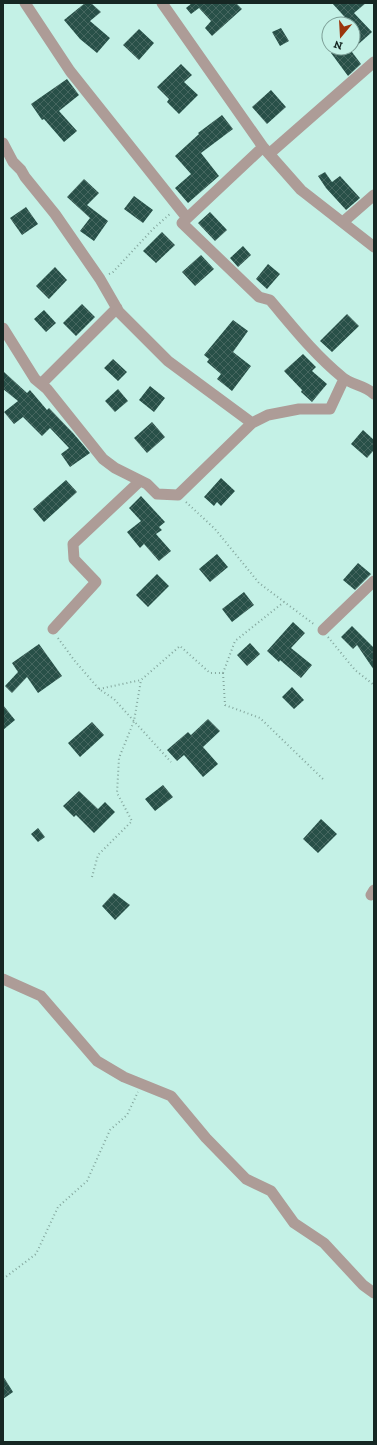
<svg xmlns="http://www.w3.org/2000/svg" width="377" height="1445" viewBox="0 0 377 1445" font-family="'Zilla Slab',serif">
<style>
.building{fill:url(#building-cross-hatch)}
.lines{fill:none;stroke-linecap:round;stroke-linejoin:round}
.path{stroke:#84a79e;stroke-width:2;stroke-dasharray:1 3;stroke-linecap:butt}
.minor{stroke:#ad9c97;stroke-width:11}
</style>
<defs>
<pattern id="building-cross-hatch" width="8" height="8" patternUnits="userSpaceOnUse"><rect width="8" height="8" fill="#285048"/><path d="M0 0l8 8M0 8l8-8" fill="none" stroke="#45665f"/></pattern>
</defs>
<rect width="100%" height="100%" fill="#c4f1e6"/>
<path class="building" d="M85,3H91L101,12L90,21L110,38L97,53L80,39L64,20Z
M192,3H236L242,9L212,36L205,28L211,21L199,8L191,14L186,8Z
M332,3H366L354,13L372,32L353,49V24H351Z
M281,28L289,41L280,46L272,32Z
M139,29L154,43L139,60L123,45Z
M337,48H349L361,64L348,76L331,53Z
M181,64L192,75L184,82L198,95L179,114L167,102L169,99L157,87Z
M67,79L79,95L59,111L77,131L64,142L44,119L42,120L31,104Z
M271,90L286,107L267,124L252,107Z
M222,115L233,129L201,153L219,176L188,203L175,188L191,174L175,156L199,134L198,133Z
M325,172L332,182L340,176L360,198L346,210L326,188L318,176Z
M84,179L99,193L87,205L108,221L94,241L80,231L90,218L67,197Z
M134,196L153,210L143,223L124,209Z
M26,207L38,224L22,235L10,218Z
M210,212L227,230L215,241L198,223Z
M162,232L175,245L156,263L143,251Z
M243,246L251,255L238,267L230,258Z
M201,255L214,269L195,286L182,272Z
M268,264L280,274L267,289L256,279Z
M55,267L67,280L49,299L36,286Z
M82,304L95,317L76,336L63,323Z
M44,310L56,323L46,332L34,319Z
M347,314L359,326L332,352L320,341Z
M233,320L248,331L233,352L251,366L232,391L217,379L221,374L207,362L209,359L204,355Z
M303,354L316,367L312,371L327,384L312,402L301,392L302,390L284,371Z
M113,359L127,372L118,381L104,368Z
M3,371L27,393L30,390L47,410L49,408L73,433L90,453L70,467L61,454L69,448L50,428L42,436L23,417L14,424L4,412L18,401L3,389Z
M150,386L165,398L154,412L139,400Z
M118,389L128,401L115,412L105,401Z
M152,422L165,437L147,453L134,438Z
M363,430L374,440V450L367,458L351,444Z
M221,478L235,491L221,506L217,502L214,506L204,497Z
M66,480L77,492L44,522L33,509Z
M141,496L165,522L159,527L162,530L156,534L171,551L159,561L144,544L140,548L127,532L141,521L129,508Z
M217,554L228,567L210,582L199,569Z
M358,563L371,574L355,590L343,580Z
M157,574L169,586L148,607L136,595Z
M244,592L254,605L232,622L222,609Z
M293,622L305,633L291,648L312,665L301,678L280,660L279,662L267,651Z
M352,626L374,648V670L357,645L353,649L341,637Z
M250,643L260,654L247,666L237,655Z
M39,644L62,676L38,693L27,677L12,693L5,686L18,672L12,663Z
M292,687L304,700L294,709L282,697Z
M3,705L15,720L3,730Z
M208,719L220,731L203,747L218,764L203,777L184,755L177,761L167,750L188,732L191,735Z
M92,722L104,735L80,757L68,743Z
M163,785L173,797L155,811L145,799Z
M79,791L98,809L105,802L115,812L94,833L76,815L74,817L63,806Z
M321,819L337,834L318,853L303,839Z
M38,828L45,837L38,842L31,834Z
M114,893L130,905L115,920L102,906Z
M3,1376L13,1392L3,1399Z"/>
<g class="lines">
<path class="path" d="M109,274L113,272L153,229L171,213
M186,502L215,529L259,583L315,625
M328,637L355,670L374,685
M58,638L74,660L99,689L114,699L171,762
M223,673L225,705L260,718L324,780
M99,689L141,680L180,646L210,673H223L235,641L284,602
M92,877L98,855L132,821L117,793L119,758L134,721L141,680
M3,1279L36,1254L58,1207L87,1181L110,1130L127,1115L138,1092"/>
<path class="minor" d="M25,3L70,71L187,218
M162,3L263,147L301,190L374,247
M3,143L13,162L21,170L25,177L55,214L100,279L119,312L168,361L252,423
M263,147L182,223L259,297L270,300C293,327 314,354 342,377C351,385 365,385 374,394
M269,154L374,62
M343,222L374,195
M3,328L35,379L47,389L103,459L115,468L147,484L157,494L178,495L252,423L268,415L299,409H330L344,379
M41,384L117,308
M53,629L96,582L74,559L73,544L140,481
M323,630L374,581
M371,895L374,890
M3,979L41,996L97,1061L124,1077L171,1096L206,1138L246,1179L271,1191L294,1223L324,1243L363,1285L374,1293"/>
</g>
<rect width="377" height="1445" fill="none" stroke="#162723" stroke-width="8"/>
<g transform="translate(341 36) rotate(198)"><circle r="19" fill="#c4f1e6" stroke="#7ea098"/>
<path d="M0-3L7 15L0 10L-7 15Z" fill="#9b350c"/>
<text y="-6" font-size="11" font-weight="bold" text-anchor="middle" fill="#162723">N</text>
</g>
</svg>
